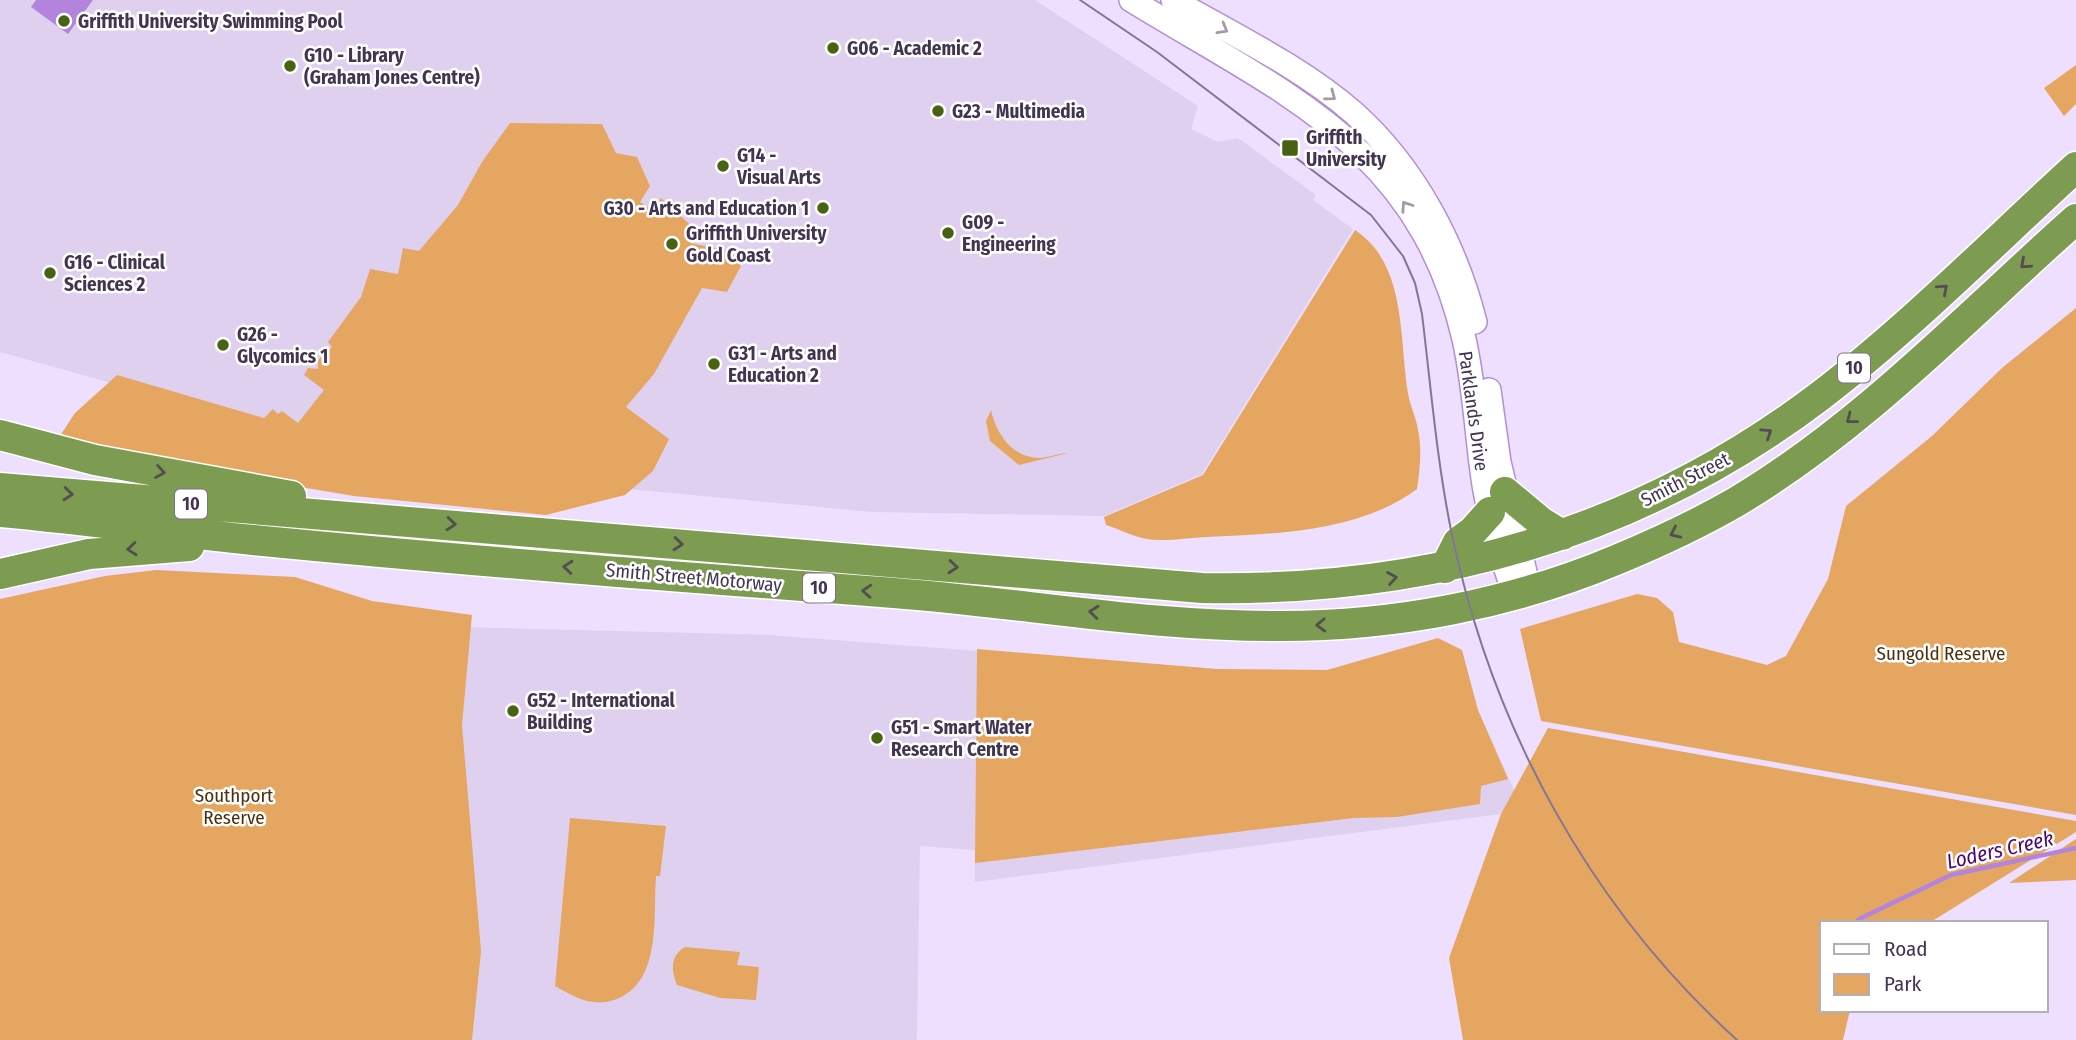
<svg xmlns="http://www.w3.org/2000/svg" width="2076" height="1040" viewBox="0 0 2076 1040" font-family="'Fira Sans Condensed',sans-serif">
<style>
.built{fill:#dfd0f0}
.green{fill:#e5a662}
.water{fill:#b284dd}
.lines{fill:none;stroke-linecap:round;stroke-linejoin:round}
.stream{stroke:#b284dd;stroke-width:4.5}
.secondary-casing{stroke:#b28fd4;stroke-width:26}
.highway-casing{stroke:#fff;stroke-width:33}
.secondary{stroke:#fff;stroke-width:23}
.highway{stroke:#7d9b51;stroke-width:30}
.tram{stroke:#847693;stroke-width:2}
.oneway{stroke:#a19aa8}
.oneway2{stroke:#524e51}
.poi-dot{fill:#466212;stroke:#fff;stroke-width:2.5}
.labels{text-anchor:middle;stroke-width:5;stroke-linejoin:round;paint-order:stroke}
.shield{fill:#fff;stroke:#7b7185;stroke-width:2}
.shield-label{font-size:18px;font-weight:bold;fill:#433451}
.poi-label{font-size:19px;font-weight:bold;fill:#433451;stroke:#fff;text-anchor:start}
.street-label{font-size:19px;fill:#433451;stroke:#fff}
.park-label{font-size:19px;fill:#4d2f0a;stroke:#fff}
.water-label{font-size:21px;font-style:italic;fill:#4c0374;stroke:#fff}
</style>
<rect width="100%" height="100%" fill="#eddffd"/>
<path class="built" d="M0,0H1035L1198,106L1191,129L1218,142L1238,138L1316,195L1313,200L1353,229L1202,474L1104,516L872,512L544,481L262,425L0,352Z
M272,622L769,635L1217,669L1328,670L1478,710L1515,792L1501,814L975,882V850L920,846L917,1040H0V667Z"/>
<path class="green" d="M2076,65V104L2064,116L2044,88Z
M510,123L602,124L616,153L637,157L650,186L640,202L653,210L661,198L697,231L690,243L730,251L741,266L727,292L702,288L654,374L626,407L669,439L653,471L625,495L546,515L354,496L157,463L58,439L75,413L117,375L264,418L273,409L278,414L282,411L298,423L324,390L304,375L308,368L318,369V360L332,347L328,342L361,297L370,269L398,274L403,248L419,251L458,205L482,162Z
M1355,230C1407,264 1399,339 1408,393C1410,406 1416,417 1418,430C1422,448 1420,470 1417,489C1360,532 1274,534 1206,537C1187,538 1165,542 1147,539C1134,537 1119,529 1106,525L1104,517L1203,475Z
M2076,308V815L1541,721L1520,629L1637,594L1657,598L1673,612L1679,642L1767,665L1786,656L1828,579L1846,506L1932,436L2002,368Z
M991,410C996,434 1013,459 1041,458C1050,457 1060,453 1068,453L1019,465L990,441L986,421Z
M156,570L295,577L372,601L472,615L462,725L481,951L472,1040H0V599L105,576Z
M1438,638L1462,650L1478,710L1508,779L1481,786L1480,804L1397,817L1354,818L975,863L977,649L1217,669L1327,670Z
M1548,728L2076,821V832L1929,923H1822V1010H1850L1843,1040H1463L1449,958L1501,814Z
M570,818L666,826L660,876H656C653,917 662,981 617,999C593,1008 576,998 555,986Z
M2076,839V880L2009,883Z
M685,947L740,952L737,965L759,967L756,1000L720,998L677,985C671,970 670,956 685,947Z"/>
<path class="water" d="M36,0H93L68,34L31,7Z"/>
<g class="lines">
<path class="stream" d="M1857,923L1859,919L1951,875L2076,848"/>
<defs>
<path id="secondary" d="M1131,0C1284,94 1419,146 1464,339C1474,383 1476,427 1482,471C1487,513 1501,553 1514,594
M1173,0C1234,35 1301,67 1354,113C1415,168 1455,244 1475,322
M1489,390L1499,462L1529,589"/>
<path id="highway" d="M0,435L95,460L291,496
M0,488L1202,588C1429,592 1637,535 1820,396C1910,327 1992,244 2076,167
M1505,492L1541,522L1562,535
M0,512C85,520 169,531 253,540C467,561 681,577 894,593C1023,603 1152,627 1281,626C1395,626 1511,604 1616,560C1657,543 1698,524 1736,502C1862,427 1967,316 2076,219
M1445,568L1458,542L1473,531L1490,512
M0,574L89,554L189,546"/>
</defs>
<use href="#secondary" class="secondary-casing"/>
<use href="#highway" class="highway-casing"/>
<use href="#secondary" class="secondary"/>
<use href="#highway" class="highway"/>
<path class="tram" d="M1080,0L1157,52L1371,215L1403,256L1415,283L1422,314C1431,388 1437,463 1452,535C1493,729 1590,907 1737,1040"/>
</g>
<defs><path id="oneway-chevron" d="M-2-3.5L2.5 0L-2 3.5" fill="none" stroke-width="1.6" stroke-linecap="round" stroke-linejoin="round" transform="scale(1.75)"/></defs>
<g class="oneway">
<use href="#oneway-chevron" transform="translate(1223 29) rotate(30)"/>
<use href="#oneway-chevron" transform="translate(1331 96) rotate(37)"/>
<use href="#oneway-chevron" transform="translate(1406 206) rotate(-124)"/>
</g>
<g class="oneway2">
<use href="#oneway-chevron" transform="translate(2025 264) rotate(138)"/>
<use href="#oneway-chevron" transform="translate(1943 289) rotate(-42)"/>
<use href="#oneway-chevron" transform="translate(1851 419) rotate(142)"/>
<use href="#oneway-chevron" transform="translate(1767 433) rotate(-34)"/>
<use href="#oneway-chevron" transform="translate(160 472) rotate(10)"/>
<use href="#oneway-chevron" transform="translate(68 494) rotate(5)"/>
<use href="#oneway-chevron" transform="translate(451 524) rotate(5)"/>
<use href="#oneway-chevron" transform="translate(1675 533) rotate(155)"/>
<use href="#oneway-chevron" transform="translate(678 544) rotate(5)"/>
<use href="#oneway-chevron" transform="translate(132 549) rotate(175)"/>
<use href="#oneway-chevron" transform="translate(568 567) rotate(-175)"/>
<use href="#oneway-chevron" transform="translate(953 567) rotate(5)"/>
<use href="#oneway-chevron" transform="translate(1392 578) rotate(-9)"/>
<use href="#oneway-chevron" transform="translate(867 591) rotate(-176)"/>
<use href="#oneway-chevron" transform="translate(1094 612) rotate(-174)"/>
<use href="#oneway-chevron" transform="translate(1321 625) rotate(178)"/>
</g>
<g class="poi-dot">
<circle cx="64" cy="21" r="7"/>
<circle cx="833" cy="48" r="7"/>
<circle cx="290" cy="66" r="7"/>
<circle cx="938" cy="111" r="7"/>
<rect x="1281" y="139" width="18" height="18" rx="3.5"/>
<circle cx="723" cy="166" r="7"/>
<circle cx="823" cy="208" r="7"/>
<circle cx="948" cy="233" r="7"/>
<circle cx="672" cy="244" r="7"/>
<circle cx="50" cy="273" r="7"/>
<circle cx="223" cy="345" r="7"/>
<circle cx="714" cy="364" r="7"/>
<circle cx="513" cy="711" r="7"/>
<circle cx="877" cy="738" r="7"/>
</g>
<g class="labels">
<g class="shield">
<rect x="1838" y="353.5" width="32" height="29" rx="5"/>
<rect x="175" y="489.5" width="32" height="29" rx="5"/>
<rect x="803" y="573.5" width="32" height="29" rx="5"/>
</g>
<g class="shield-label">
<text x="1854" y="374">10</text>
<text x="191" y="510">10</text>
<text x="819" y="594">10</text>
</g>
<g class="poi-label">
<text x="78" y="28">Griffith University Swimming Pool</text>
<text x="847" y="55">G06 - Academic 2</text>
<text x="304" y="62">G10 - Library<tspan x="304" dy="22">(Graham Jones Centre)</tspan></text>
<text x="952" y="118">G23 - Multimedia</text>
<text x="1306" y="144">Griffith<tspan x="1306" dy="22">University</tspan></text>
<text x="737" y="162">G14 -<tspan x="737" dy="22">Visual Arts</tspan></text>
<text x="809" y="215" text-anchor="end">G30 - Arts and Education 1</text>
<text x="962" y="229">G09 -<tspan x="962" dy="22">Engineering</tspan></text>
<text x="686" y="240">Griffith University<tspan x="686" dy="22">Gold Coast</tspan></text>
<text x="64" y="269">G16 - Clinical<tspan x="64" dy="22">Sciences 2</tspan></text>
<text x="237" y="341">G26 -<tspan x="237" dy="22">Glycomics 1</tspan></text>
<text x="728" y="360">G31 - Arts and<tspan x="728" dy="22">Education 2</tspan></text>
<text x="527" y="707">G52 - International<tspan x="527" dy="22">Building</tspan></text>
<text x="891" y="734">G51 - Smart Water<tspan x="891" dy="22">Research Centre</tspan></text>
</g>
<g class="street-label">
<text transform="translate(1474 411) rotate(82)" y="7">Parklands Drive</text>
<text transform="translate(1685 479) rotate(-27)" y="7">Smith Street</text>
<text transform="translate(694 577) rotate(5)" y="7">Smith Street Motorway</text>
</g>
<g class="park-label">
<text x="1941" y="660">Sungold Reserve</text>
<text x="234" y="802">Southport<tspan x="234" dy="22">Reserve</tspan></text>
</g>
<g class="water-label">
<text transform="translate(2000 850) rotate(-13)" y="7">Loders Creek</text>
</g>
</g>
<rect x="1820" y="921" width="228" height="91" fill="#ffffff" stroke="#b4aeb9" stroke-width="2"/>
<rect x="1834" y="944" width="35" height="10" fill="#ffffff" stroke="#b4aeb9" stroke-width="2"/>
<text x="1884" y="956" font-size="21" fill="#433451">Road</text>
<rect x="1834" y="974" width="35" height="21" fill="#e5a662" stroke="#b4aeb9" stroke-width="2"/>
<text x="1884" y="991" font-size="21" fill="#433451">Park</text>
</svg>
